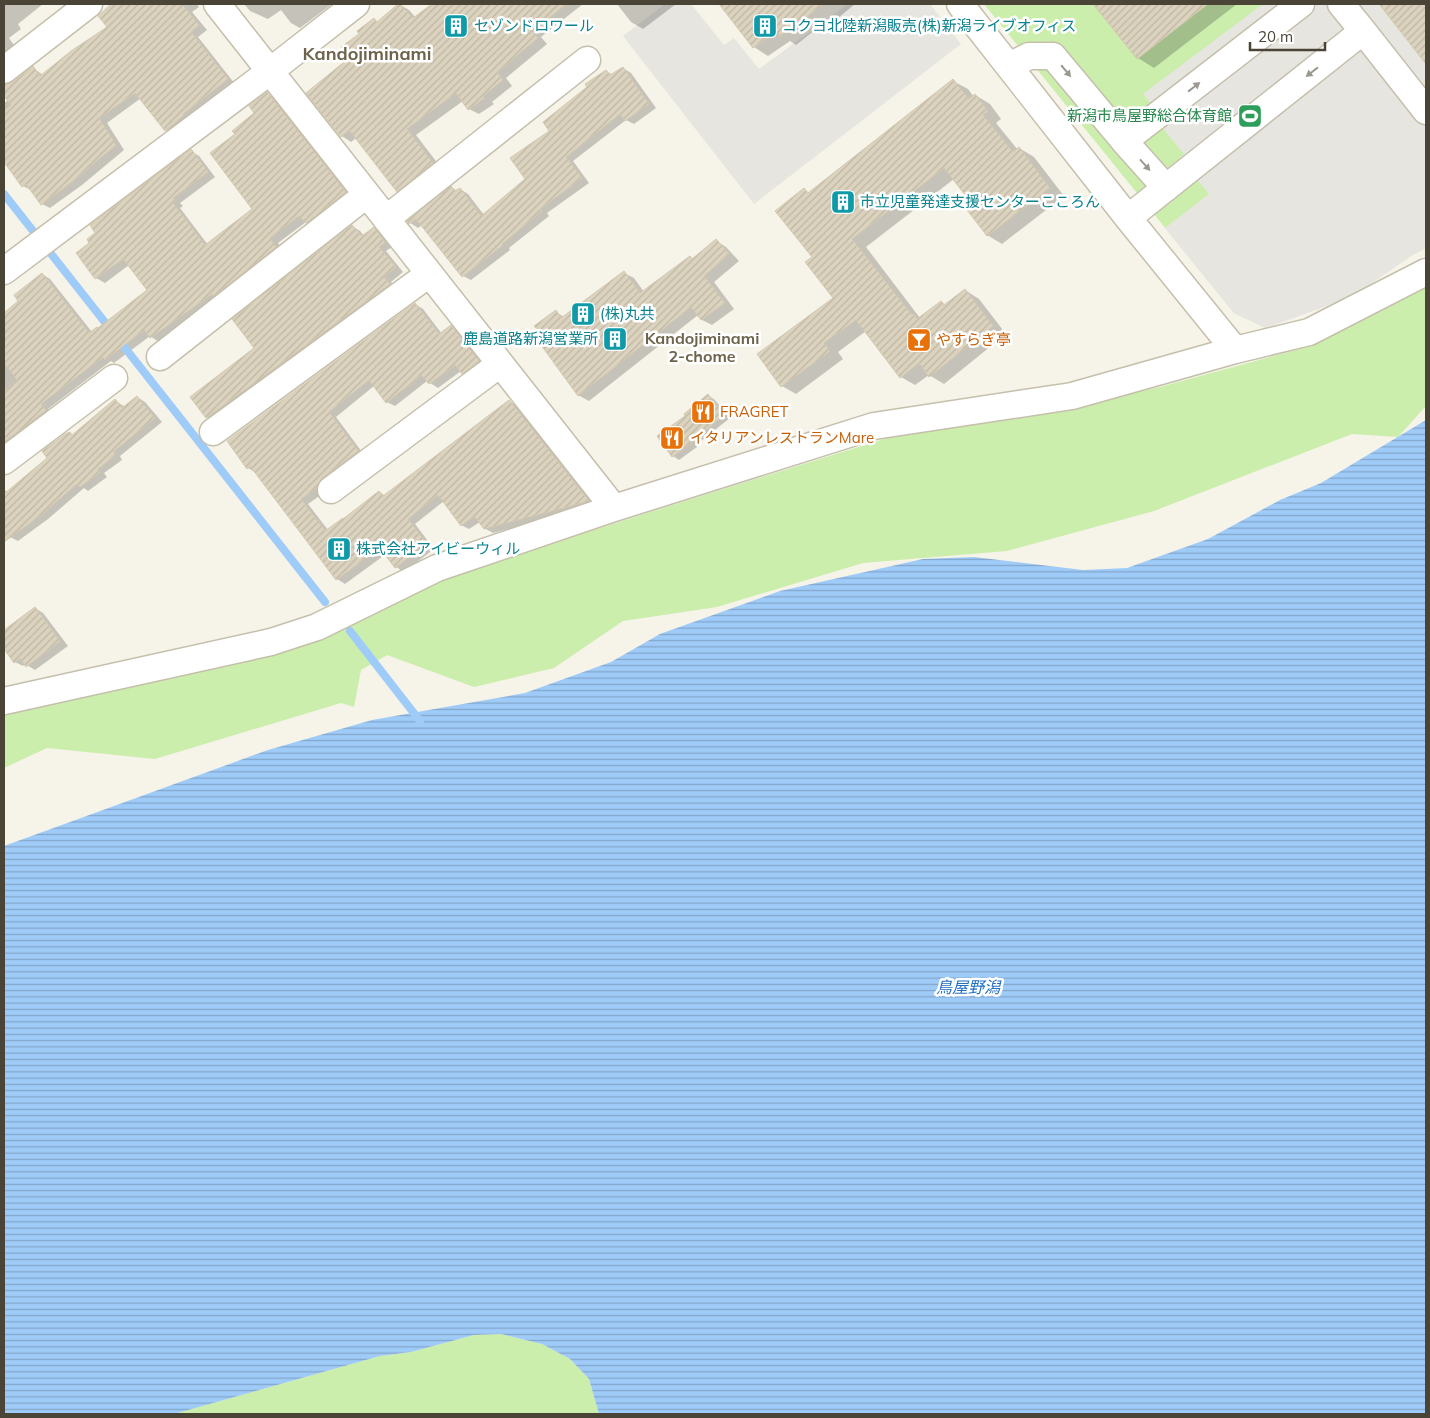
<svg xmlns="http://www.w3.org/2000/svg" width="1430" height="1418" viewBox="0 0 1430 1418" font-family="Mulish,'Noto Sans JP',sans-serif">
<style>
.grass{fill:#cbeead}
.parking{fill:#e7e5e0}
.water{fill:url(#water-rules)}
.shadow{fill:#0003}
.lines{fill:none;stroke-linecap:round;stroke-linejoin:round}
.stream{stroke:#9fcbf8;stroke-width:8}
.building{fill:url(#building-hatch);stroke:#d4c9af}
.minor-casing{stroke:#c5bfac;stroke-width:29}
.minor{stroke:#fff;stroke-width:26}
.oneway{fill:#9b9890}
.labels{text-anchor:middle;stroke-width:5;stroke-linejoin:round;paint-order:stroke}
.culture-label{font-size:15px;fill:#0d838f;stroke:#fff;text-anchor:start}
.leisure-label{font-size:15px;fill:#27864d;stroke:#fff;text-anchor:end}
.food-label{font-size:15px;fill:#c56008;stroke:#fff;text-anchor:start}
.neighbourhood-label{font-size:16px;font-weight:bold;fill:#6e644c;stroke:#fff}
.water-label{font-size:16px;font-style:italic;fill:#2270c3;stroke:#fff}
.quarter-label{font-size:18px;font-weight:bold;fill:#6e644c;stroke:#fff}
</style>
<defs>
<pattern id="water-rules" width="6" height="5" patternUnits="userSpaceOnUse" patternTransform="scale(1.25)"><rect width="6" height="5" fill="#9fcbf8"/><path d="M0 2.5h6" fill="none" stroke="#84a6ca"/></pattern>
<pattern id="building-hatch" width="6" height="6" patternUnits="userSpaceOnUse" patternTransform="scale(1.25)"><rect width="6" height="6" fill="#dcd3bf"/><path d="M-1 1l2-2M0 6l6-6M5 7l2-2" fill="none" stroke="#beb6a5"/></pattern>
</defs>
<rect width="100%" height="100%" fill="#f6f3e8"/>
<path class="grass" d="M984,4H1426V248L1266,328L1234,313Z
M1426,288V406L1398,437L1352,434L1154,511L1007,551L863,563L717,607L623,621L554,668L474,687L387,655L361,670L354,707L341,703L155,759L47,748L4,768V715L30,706L423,585L650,512L897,435L1027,417L1160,387L1307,347Z
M501,1334L542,1344L570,1359L589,1379L599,1414H174L380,1356L411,1352L474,1335Z"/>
<path class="parking" d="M665,4H691L724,45L734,38L759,69L848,4H930L961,44L754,204L623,36Z
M1263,4H1379L1426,64V248L1414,254L1352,297L1266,328L1234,313L1165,228L1209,194L1179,158L1184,154L1161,126L1167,122L1143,94Z"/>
<path class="water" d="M1426,420V1414H599L589,1379L570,1359L542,1344L501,1334L474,1335L411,1352L380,1356L174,1414H4V846L268,750L372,720L525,693L611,662L660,634L780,591L923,559L974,557L1083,570L1127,568L1208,539L1280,500L1321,483Z"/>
<path class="shadow" d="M4,4H43L18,24L21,29L9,38L18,51L4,62Z
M113,4H197L199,7L192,12L207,30L198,37L235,84L174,134L166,130L141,98L107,123L124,150L82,185L50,208L42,204L31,190L23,186L4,158V103L14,96V83L33,68L43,75L109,27L103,12Z
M244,4H332L300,28L291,23L281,10L268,19L250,11Z
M399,4L409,10L416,18L434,4H583L541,37L547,44L506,78L512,86L492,102L494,104L479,114L469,109L463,101L416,135L442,169L407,196L397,191L356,138L351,142L342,136L351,58L361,35L374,20L378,22Z
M617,4H676L643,29L631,22Z
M720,4H855L838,18L834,15L796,45L790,41L768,56L754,47Z
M1095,4H1237L1154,68L1138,58Z
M1381,4H1426V62Z
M623,68L631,73L656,108L634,124L626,120L573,161L589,183L547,213L549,216L509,248L510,250L471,280L463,276L422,225L418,228L409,222L452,188L458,191L460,189L468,194L484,215L526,179L551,131L589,87L606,71L613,75Z
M953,81L968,89L974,97L975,95L990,104L1001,119L996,123L1018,150L1019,148L1034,157L1064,196L1002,244L987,235L975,205L954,179L866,247L920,318L941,302L946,305L965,290L979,299L1006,334L944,384L929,375L915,385L901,377L866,331L838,352L843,359L796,394L782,386L835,298L813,257L804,190L810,193Z
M267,94L276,98L353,197L315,227L306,222L278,243L284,252L159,342L150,336L114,363L111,361L48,409L54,416L4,446V315L20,302L42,274L50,279L92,332L99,329L148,290L129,265L105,283L96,278L78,254L191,151L199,156L215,177L180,203L183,206L180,208L208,245L253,209L236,134L256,113Z
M352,226L360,231L364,236L374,229L382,233L392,247L386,251L403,272L391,282L397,289L215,422L207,417L192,397L256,349Z
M716,241L726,247L739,261L714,282L734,309L712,325L702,320L698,315L589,401L578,395L556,312L564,317L624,273L634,278L644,292L690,257L694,260Z
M415,304L423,309L442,334L451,327L459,332L486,366L471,377L461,371L438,388L427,381L395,406L387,402L374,386L336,417L365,456L325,492L308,504L328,530L380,492L385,496L509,401L517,406L596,505L493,533L484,528L480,522L469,529L461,525L444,501L415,524L434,549L404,572L396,567L386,554L345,584L337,579L256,473L248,468Z
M708,396L714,399L730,418L696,445L697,447L679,460L673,456L659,436L687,416Z
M137,397L145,402L162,422L120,456L122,460L104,473L107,477L88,491L84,488L48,519L18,541L10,537L4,528V490L8,492L49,458L70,433L73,435L116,401L125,407Z
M35,608L43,613L68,646L35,670L25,664L23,666L15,662L4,646V638L6,636L4,632Z"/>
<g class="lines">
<path class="stream" d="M4,194L111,330
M118,339L325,602
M350,631L420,721"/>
</g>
<path class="building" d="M111,4H182L199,25L191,32L228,79L183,114L184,115L165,131L135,93L99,118L116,145L73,181L41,205L26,184L22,187L4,162V111L11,105L4,96V85L13,82L33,66L40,76L71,51L107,27L98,16Z
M398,4H400L413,18L432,4H567L532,31L538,38L497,72L503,80L483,96L484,98L468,110L456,93L407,129L433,163L397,192L349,130L341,137L306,93L349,58L341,47L359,34L357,31L374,18L377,22Z
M719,4H823L781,37L777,31L753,48Z
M1093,4H1208L1137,59Z
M1379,4H1426V64Z
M623,67L649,104L625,121L620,114L566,157L582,178L540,209L542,211L502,244L503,245L462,277L416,219L409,224L407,221L451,186L455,191L460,188L481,216L525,179L510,158L549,131L543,122L587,87L585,84L606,70L610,75Z
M953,79L969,99L975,94L988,111L983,115L1013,152L1019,147L1050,188L987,236L967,210L973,205L944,168L852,239L912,315L913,314L917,319L941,301L944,305L965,289L993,326L929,377L919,363L900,378L856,320L824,343L830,351L781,387L757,354L833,298L805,262L812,257L775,211L804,188L808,193Z
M267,92L346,192L306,223L299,216L270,238L276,247L214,296L212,294L150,338L144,330L105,360L103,357L41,404L46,410L4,442V391L17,380L4,363V313L18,301L14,295L42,273L89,333L97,327L98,328L147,290L123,259L95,279L76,253L89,243L87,239L95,233L90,225L191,149L208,172L173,198L175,201L173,203L205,245L252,209L210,153L235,134L232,131L254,113L249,106Z
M352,225L362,236L374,227L385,242L379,247L396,267L384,277L390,284L206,418L190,397L254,348L232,319Z
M716,239L729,254L704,276L725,303L701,320L691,307L578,396L533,334L538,330L534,326L556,310L561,318L624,271L640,293L690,256L692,259Z
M415,303L439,334L451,325L479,361L462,374L455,365L429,384L421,375L386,403L369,380L329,412L358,451L322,478L317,488L301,499L325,531L343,518V519L379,491L383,496L509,400L589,501L484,529L474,516L461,526L438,495L408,519L427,544L395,568L380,548L336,580L250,466L247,469L227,441Z
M708,394L724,415L691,442L692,443L672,457L657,436L685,416L684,414Z
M137,396L155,418L113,452L116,455L98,469L100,472L80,487L77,484L41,515L4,542V494L47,458L42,451L65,434L70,432L72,435L115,399L122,408Z
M35,607L60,641L26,667L20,658L14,663L4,649V630Z"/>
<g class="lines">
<defs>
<path id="minor" d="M217,4L614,508
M960,4L1128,218L1235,350
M1363,31L1426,111
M1009,66L1029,56H1053L1124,141L1301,4
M4,70L89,4
M1124,141L1166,188
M1128,218L1363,31L1341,4
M386,219L587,60
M4,271L269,72L356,4
M160,357L366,195
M213,432L429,274
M4,461L114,378
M331,490L500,364
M4,701L271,642L317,627L437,568L614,508L874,426L1072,396L1235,350L1309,332L1426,272"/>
</defs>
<use href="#minor" class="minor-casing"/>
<use href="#minor" class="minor"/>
</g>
<defs><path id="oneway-solid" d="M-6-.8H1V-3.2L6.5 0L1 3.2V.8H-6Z" transform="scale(1.25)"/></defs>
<g class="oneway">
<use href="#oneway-solid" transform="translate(1066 71) rotate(50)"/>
<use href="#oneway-solid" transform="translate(1312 72) rotate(142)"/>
<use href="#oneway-solid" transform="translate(1194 87) rotate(-38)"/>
<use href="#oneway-solid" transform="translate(1145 165) rotate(48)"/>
</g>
<defs>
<symbol id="building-square" viewBox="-11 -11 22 22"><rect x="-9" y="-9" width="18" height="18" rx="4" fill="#0f9aa8" stroke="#fff"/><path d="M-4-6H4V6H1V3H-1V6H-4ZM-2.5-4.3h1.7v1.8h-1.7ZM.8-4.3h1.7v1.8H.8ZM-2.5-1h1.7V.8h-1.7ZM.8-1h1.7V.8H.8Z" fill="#fff"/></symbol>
<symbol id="stadium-square" viewBox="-11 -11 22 22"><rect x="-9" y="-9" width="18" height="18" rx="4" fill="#2e9e5b" stroke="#fff"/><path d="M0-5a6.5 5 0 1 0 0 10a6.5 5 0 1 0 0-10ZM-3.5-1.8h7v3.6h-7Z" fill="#fff"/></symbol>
<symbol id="bar-square" viewBox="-11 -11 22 22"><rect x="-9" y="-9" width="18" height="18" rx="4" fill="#e8710a" stroke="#fff"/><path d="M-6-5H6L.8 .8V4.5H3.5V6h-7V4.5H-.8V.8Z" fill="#fff"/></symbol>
<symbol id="restaurant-square" viewBox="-11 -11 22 22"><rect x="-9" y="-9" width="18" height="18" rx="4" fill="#e8710a" stroke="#fff"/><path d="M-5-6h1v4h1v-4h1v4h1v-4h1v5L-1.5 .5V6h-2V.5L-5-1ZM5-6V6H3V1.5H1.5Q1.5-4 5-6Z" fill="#fff"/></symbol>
</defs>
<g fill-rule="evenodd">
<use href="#building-square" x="442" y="12" width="28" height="28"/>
<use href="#building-square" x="751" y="12" width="28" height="28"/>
<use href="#stadium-square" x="1236" y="102" width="28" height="28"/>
<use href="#building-square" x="829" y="188" width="28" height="28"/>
<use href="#building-square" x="569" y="300" width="28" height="28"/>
<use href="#building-square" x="601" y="325" width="28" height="28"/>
<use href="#bar-square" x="905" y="326" width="28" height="28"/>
<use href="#restaurant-square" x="689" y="398" width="28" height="28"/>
<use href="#restaurant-square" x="658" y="424" width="28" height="28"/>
<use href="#building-square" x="325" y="535" width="28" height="28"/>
</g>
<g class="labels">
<g class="culture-label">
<text x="474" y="31">セゾンドロワール</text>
<text x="782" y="31">コクヨ北陸新潟販売(株)新潟ライブオフィス</text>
<text x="860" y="207">市立児童発達支援センターこころん</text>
<text x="600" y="319">(株)丸共</text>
<text x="598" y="344" text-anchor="end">鹿島道路新潟営業所</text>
<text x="356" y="554">株式会社アイビーウィル</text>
</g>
<g class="leisure-label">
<text x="1232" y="121">新潟市鳥屋野総合体育館</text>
</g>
<g class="food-label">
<text x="936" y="345">やすらぎ亭</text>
<text x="720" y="417">FRAGRET</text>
<text x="690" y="443">イタリアンレストランMare</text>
</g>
<g class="neighbourhood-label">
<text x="702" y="344">Kandojiminami<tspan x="702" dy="18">2-chome</tspan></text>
</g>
<g class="water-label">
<text x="968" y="993">鳥屋野潟</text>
</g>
<g class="quarter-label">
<text x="367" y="60">Kandojiminami</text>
</g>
</g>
<rect width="1430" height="1418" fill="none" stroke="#4a4436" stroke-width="10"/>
<path d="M1250 42v8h75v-8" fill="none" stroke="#4a4436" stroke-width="2.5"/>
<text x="1258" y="42" font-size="15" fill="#4a4436" stroke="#ffffff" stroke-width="4" paint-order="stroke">20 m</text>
</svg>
